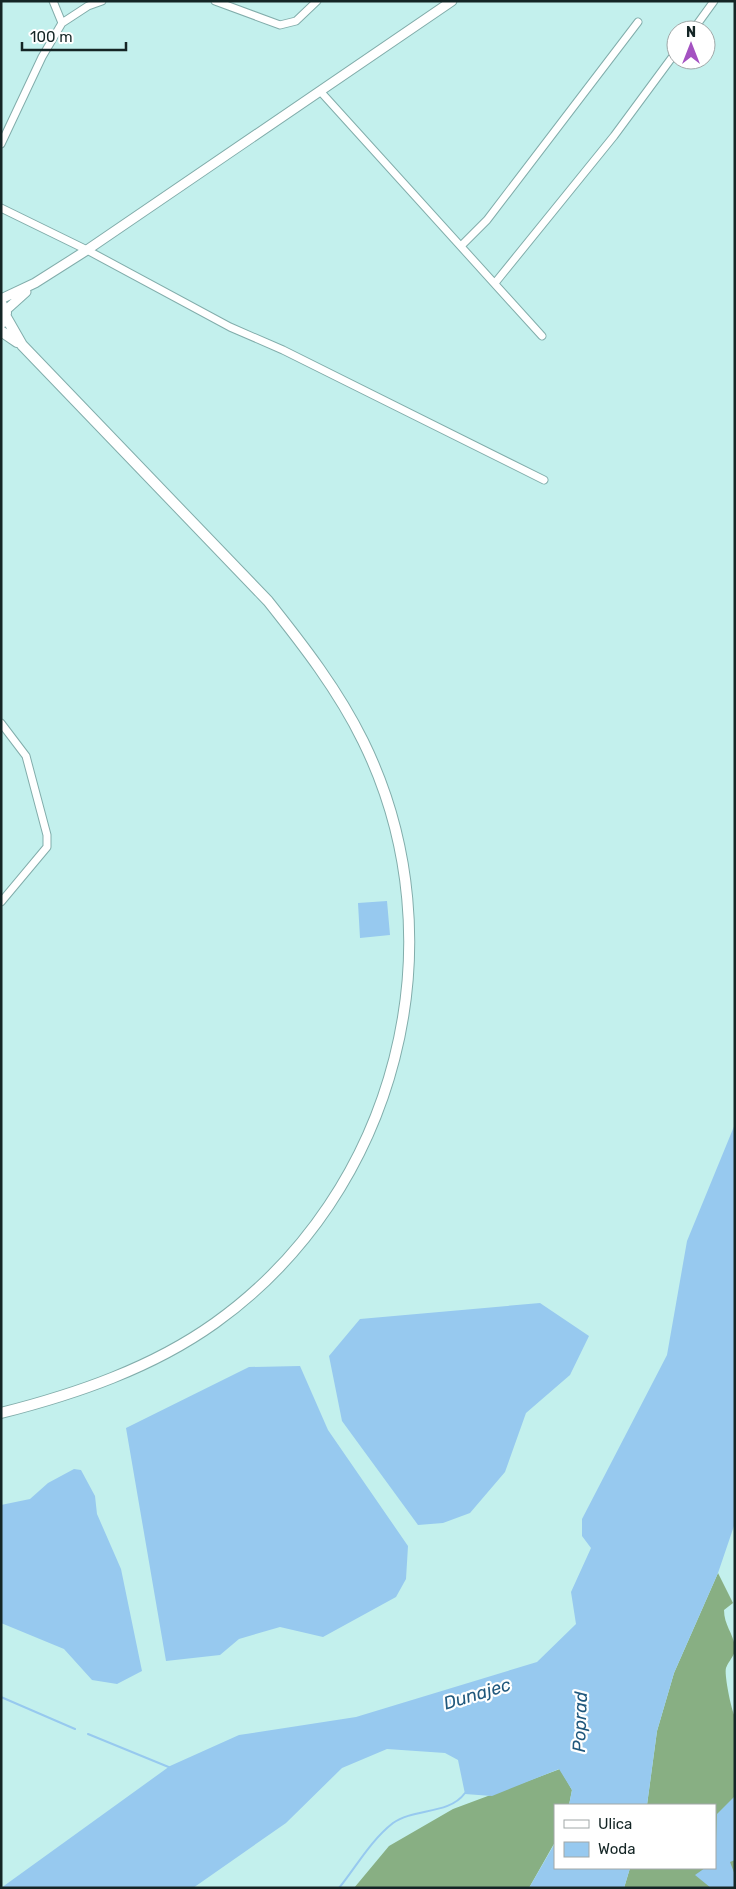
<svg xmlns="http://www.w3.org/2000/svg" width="736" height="1889" viewBox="0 0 736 1889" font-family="Rubik,sans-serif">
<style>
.forest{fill:#88af83}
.water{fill:#97c9ef}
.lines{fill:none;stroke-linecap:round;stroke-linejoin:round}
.stream{stroke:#97c9ef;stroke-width:2}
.minor-casing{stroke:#82adab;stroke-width:9}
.tertiary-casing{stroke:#82adab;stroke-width:11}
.primary-casing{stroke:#82adab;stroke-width:12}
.minor{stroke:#fff;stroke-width:7}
.tertiary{stroke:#fff;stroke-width:9}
.primary{stroke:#fff;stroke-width:10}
.labels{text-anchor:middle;stroke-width:4.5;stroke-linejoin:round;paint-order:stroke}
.water-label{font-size:18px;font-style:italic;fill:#20587d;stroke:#fff}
</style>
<rect width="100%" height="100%" fill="#c3f0ed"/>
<path class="forest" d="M718,1573L733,1603L724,1610C724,1625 733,1633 735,1647C736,1655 729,1660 726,1668C724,1674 731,1709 735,1717V1888H624L630,1868H715V1805H647L657,1731L674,1673Z
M560,1769L572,1790L569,1805H555V1842L529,1888H354L389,1846L453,1809Z"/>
<path class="water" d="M387,901L390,935L360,938L358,903Z
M735,1124V1523L718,1573L674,1673L657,1731L647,1805H569L572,1790L559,1769L492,1796L465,1794L458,1760L445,1753L387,1749L342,1768L286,1823L193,1888H1L170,1766L239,1735L356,1717L537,1662L576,1624L571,1592L591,1548L582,1536V1519L667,1355L687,1241Z
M540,1303L589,1336L570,1375L526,1413L505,1472L470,1513L443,1523L418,1525L342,1421L329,1356L360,1319Z
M300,1366L328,1430L408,1546L406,1579L396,1597L323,1637L280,1627L239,1639L220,1655L166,1661L126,1428L249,1367Z
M74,1469L81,1470L95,1496L97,1514L121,1569L142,1671L117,1684L92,1680L64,1649L1,1623V1505L30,1499L48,1483Z
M735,1796V1860L730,1862L735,1875V1888H711L695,1875L705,1868H715L717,1814Z
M555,1843V1868H630L624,1888H529Z"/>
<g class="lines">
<path class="stream" d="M1,1697L75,1729
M88,1734L171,1768
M339,1888C356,1867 371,1840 393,1823C414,1808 449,1815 465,1793"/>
<defs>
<path id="minor" d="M53,1L62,23
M215,1L280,25L296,21L317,1
M693,30L714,1
M320,91L542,336
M1,144L42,57L62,23L88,6L102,1
M1,208L87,250L230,327L283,350L544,480
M461,246L487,220L638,22
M495,283L614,136L676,52
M1,723L26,756L47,835V847L1,902"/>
<path id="tertiary" d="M1,299L35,283L87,250L452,1
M6,310L26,292"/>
<path id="primary" d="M1,303L6,313L3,322
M1,331L17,342
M1,1413C76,1394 152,1368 215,1323C397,1193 462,942 363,741C338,690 303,645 268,601L22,345L6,317"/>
</defs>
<use href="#minor" class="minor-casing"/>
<use href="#tertiary" class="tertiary-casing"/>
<use href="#primary" class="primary-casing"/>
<use href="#minor" class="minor"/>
<use href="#tertiary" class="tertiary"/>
<use href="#primary" class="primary"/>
</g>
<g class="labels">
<g class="water-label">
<text transform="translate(477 1694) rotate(-17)" y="6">Dunajec</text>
<text transform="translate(580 1722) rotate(-88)" y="6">Poprad</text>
</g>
</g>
<rect width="736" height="1889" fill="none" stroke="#142525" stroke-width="5"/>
<rect x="554" y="1804" width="162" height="65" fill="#ffffff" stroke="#a1a8a8"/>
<rect x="564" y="1820" width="25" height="8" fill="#ffffff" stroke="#a1a8a8"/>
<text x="598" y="1829" font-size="15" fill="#142525">Ulica</text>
<rect x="564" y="1842" width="25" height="15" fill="#97c9ef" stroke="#a1a8a8"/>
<text x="598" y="1854" font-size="15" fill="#142525">Woda</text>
<g transform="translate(691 45)"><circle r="24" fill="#ffffff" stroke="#a1a8a8"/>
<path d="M0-4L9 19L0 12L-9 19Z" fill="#a452c1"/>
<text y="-8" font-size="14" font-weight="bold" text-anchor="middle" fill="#142525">N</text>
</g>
<path d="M22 42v8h104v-8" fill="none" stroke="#142525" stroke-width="2.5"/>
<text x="30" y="42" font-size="15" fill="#142525" stroke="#ffffff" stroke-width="4" paint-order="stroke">100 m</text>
</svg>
